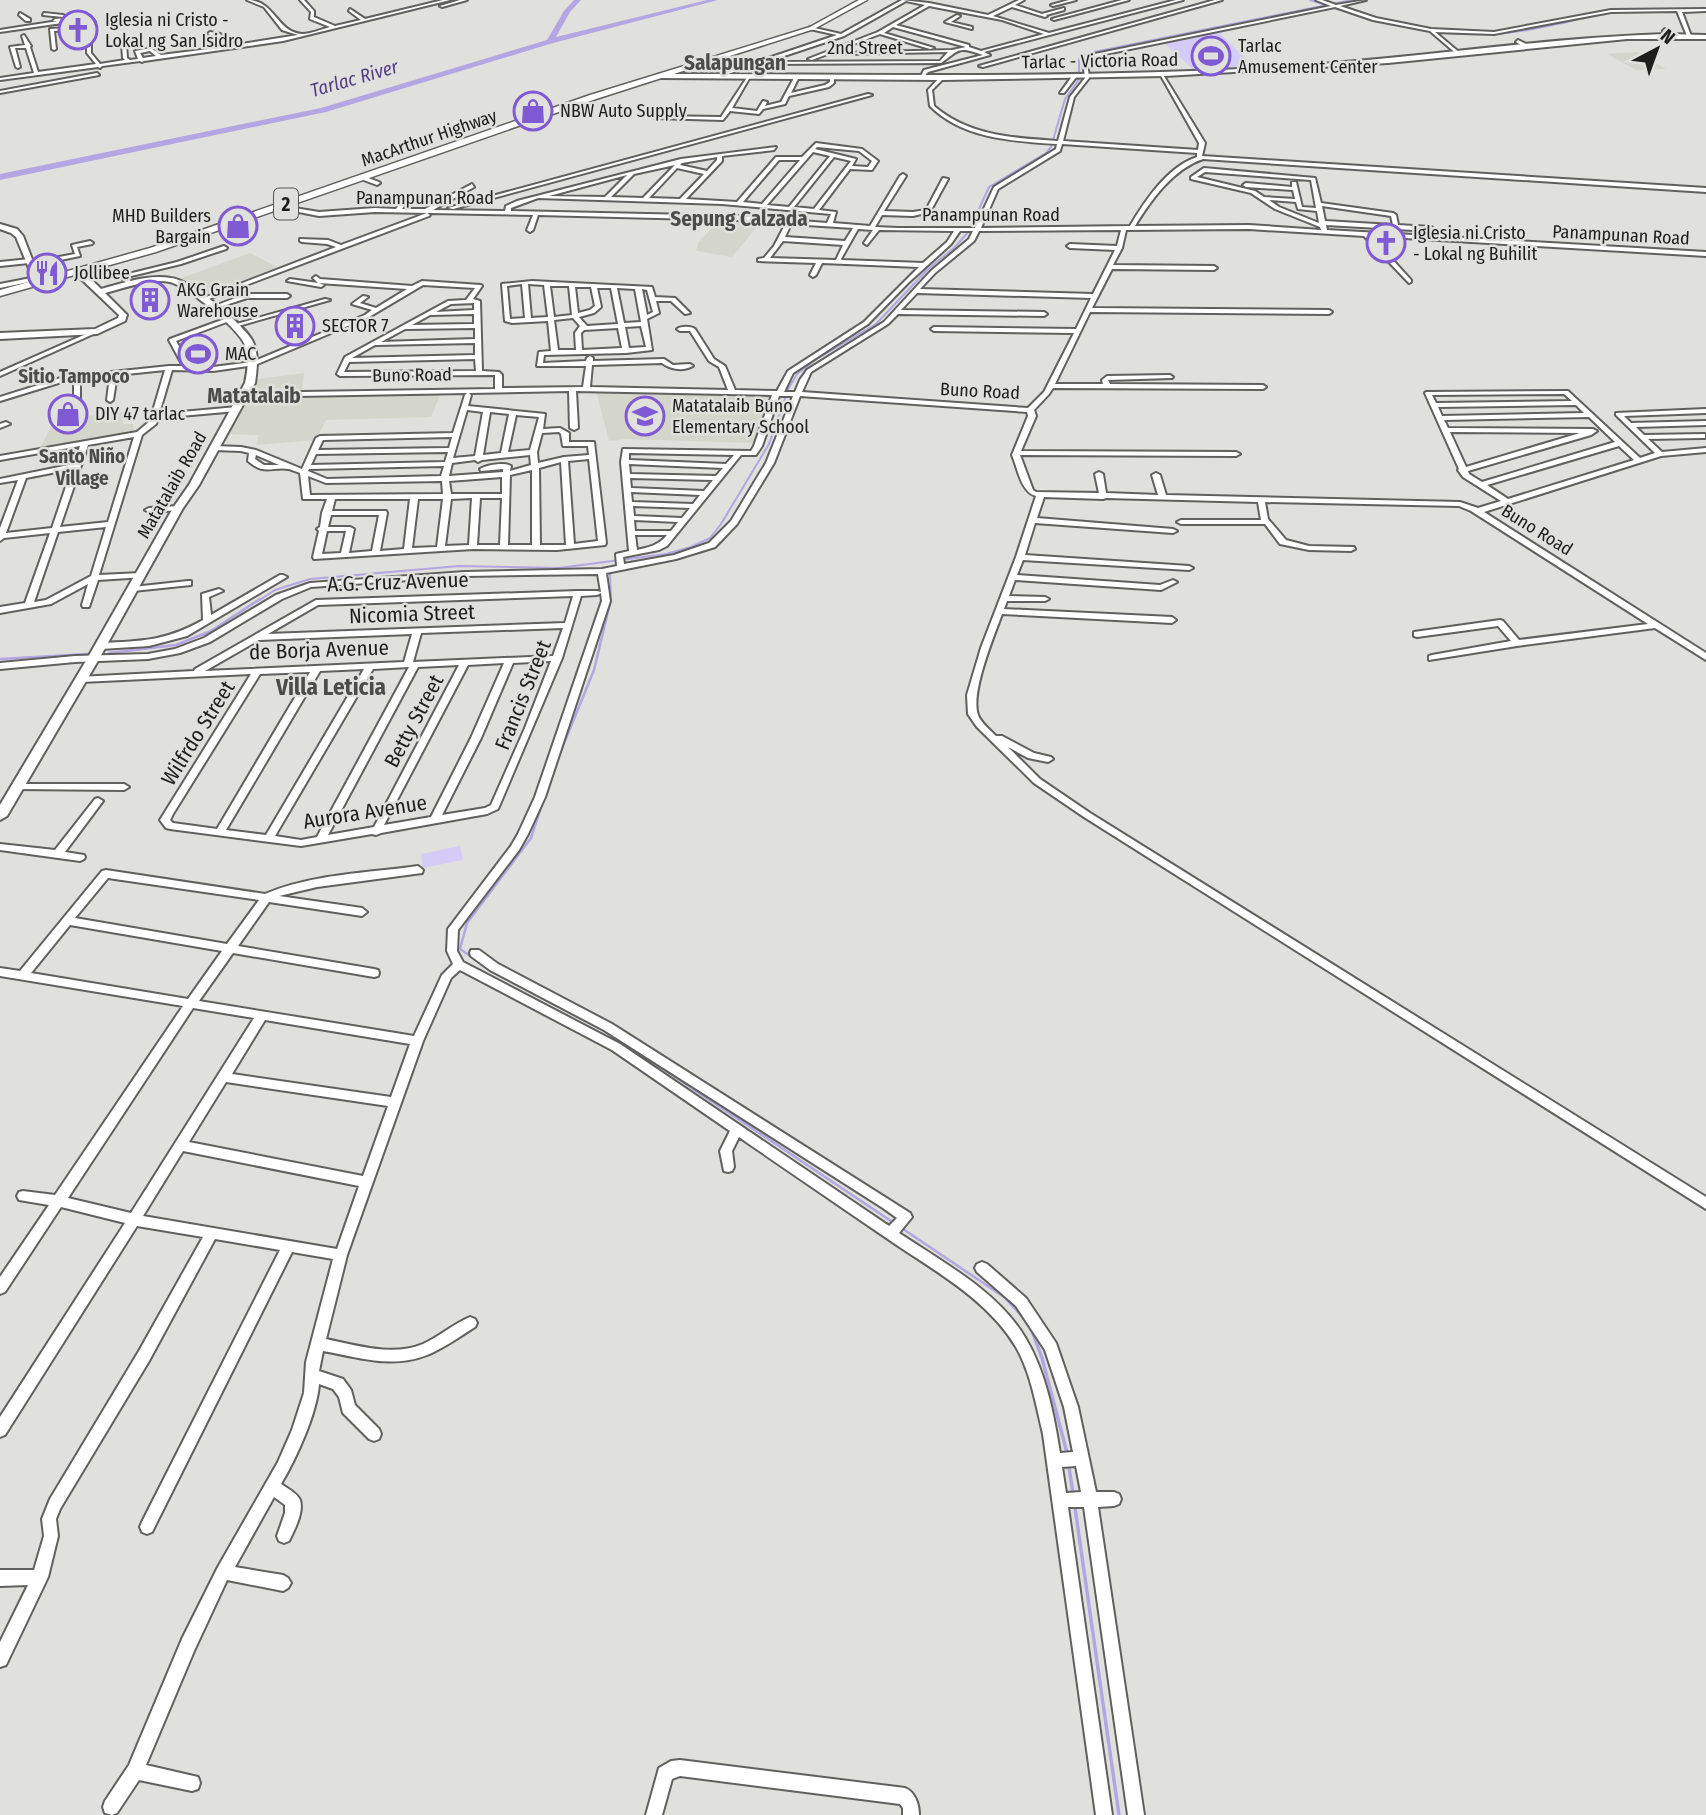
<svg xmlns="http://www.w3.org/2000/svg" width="1706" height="1815" viewBox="0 0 1706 1815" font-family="'Fira Sans Condensed',sans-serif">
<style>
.built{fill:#d4d6cc}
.green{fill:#d4ccf6}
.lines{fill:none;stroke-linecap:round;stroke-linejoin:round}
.stream-far2{stroke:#b3a6e2;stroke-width:2}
.stream-far1{stroke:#b3a6e2;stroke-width:2.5}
.stream{stroke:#b3a6e2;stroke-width:3.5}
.river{fill:#b3a6e2;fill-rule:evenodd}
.minor-casing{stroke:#60615e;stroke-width:4}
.major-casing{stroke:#60615e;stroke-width:4}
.highway-casing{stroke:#60615e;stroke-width:3}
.minor{fill:#fff;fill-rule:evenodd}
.major{fill:#fff;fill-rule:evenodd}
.highway{fill:#fff;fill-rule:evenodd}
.labels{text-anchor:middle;stroke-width:5;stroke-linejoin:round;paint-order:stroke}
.far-poi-label{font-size:18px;fill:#1e1e1d;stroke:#e0e0dd;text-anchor:start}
.far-street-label{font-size:18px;fill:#1e1e1d;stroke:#e0e0dd}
.far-water-label{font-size:19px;font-style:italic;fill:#533e86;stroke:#e0e0dd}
.shield{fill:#e0e0dd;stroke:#585857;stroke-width:2}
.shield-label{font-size:19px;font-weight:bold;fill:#1e1e1d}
.far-neighbourhood-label{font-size:19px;font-weight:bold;fill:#4b4c49;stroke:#e0e0dd}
.far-quarter-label{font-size:21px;font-weight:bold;fill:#4b4c49;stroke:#e0e0dd}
.street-label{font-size:21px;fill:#1e1e1d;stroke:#e0e0dd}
.neighbourhood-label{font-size:23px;font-weight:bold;fill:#4b4c49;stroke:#e0e0dd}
</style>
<rect width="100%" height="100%" fill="#e0e0dd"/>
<path class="built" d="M1638,52L1666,69L1636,70L1607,54Z
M720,219L757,221L755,229L732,257L696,251L698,243Z
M250,253L277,267L206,295L179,279Z
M304,373L302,393L253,395L258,379Z
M596,391L768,394L771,399L753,443L627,439L609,441Z
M441,393L431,417L326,420L316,440L256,445L259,435L227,434L249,398Z
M125,412L123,424H133L134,432L40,448L55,419Z"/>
<path class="green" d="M1217,31L1257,69L1195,71L1164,43Z
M460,846L463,860L423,868L421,854Z"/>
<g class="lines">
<path class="stream-far2" d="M1310,0L1323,4
M1079,74V59L1089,53L1352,0
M787,391L797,374L815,360L876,324L928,269L954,248L969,231L989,187L1046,153L1051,147L1065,99L1080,78
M610,573L611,601
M258,601L275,590L310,579L459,566L559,568L666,554L691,547L710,538L721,524L769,444L786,396"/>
<path class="stream-far1" d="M109,653L176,645L211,631L260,599
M0,659L88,654
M554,768L594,670L611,599
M492,971L460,949L467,923L531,838L544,798
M623,1042L891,1221
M903,1229L1004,1297L1019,1313"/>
<path class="stream" d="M1018,1311L1026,1320
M1031,1328L1042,1358L1067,1453
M1069,1467L1073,1494
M1075,1508L1119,1815"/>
<path class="river" d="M574,0H581L570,12L556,37L707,0H718L553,43L326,112L0,180V174L321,108L547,40L564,11Z
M1326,3C1382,18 1438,37 1496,32C1525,29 1553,21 1581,15L1585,17C1573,23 1556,25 1543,28C1463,46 1400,28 1324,6Z"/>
<defs>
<path id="minor" d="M247,0C275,0 276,32 302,34C311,34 322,29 330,27L310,19L311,12L300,0H304L314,11V17L335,26L361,20L349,11L350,9L365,19L443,0H450L283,41L144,61L142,62L140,61L102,66L100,68L98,67L0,80V78L34,73L26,48H15L20,67L18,68L16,67L10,47L25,45L22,36L24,35L31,46L30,47L38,72L96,64L87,53V29L54,31L56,49L54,50L52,49L50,29L88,27L91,22L88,18L60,21L62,23L0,32V30L58,21H53L55,19L90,16L95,22L91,28V53L100,64L125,60L123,58L122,44L124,43L126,44L127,58L130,60L138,59L135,51L151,48L161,55L225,47L216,36L208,34L210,32L220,34L229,46L298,35L282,30L264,7ZM150,51L156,56L143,58L140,53Z
M460,0H467L442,7L440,6Z
M902,0L929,3L988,15L1019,0H1024L1015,5L1042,14L1064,8V10L1046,15L1047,16L1045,17L1012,7L993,16L1049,33L1176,0H1183L984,52L990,55L928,72L923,77L921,76L924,70L983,55C958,46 960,49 941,63L757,64L716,78L712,77L837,35L810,29V27L841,34ZM906,1L925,5L878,32L808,59L812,60L880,34L930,49L934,48L884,33L893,27L966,47L952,50L837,53L839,54L948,52L940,61L766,62L844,36ZM929,6L1002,20L1044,34L981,51L969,47V45L896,25Z
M1069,0H1076L1053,6L1051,5Z
M1122,0H1129L1054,20L1052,19Z
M1215,0H1222L983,67L979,66Z
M1316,0H1322L1336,5L1366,0L1340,6L1376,18L1431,29L1494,32L1611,10L1706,9V11L1682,12L1691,36L1689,37L1687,36L1677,11L1611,12L1494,34L1435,32L1460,53L1458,55L1430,31L1373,20L1335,7L1096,56L1087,61L1089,78L1074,97L1063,141L1198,150L1199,143L1160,74L1162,73L1205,143L1202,156L1706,188V192L1203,159C1173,169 1151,200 1135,226L1249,225L1321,230L1320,227L1275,209L1251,193L1191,179V177L1204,168L1315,178L1321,203L1393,213L1396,215L1398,225L1431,227L1434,229L1431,231L1326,225L1327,230L1706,252V256L1371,236L1411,280V282L1409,283L1364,236L1249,229L1126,230L1122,248L1113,265L1214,266L1217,268L1214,270L1112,269L1092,308L1329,310L1332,312L1329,314L1090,312L1055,384H1103L1102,380L1107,376L1170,375L1173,377L1172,378L1108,380L1110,384L1263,385L1266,387L1263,389L1053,388L1049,394L1034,410L1036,416L1021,451L1236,452L1240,454L1236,456L1020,455L1033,490L1036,492L1099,493L1095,474L1099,472L1103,474L1106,493L1158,495L1152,475L1156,473L1160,475L1166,495L1460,502L1478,508L1501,501L1463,477L1458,470L1459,469L1425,393L1426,392L1568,391L1640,458L1655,453L1616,415V413L1706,409V413L1624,416L1631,423L1706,421V425L1636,427L1644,435L1705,434V438H1702L1648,439L1662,452L1706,448V452L1661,456L1484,512L1706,653V660L1655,628L1517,646L1429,660V656L1432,655L1511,641L1498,626L1417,637L1414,636V632L1500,620L1503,621L1519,640L1648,624L1471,511L1459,506L1265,502L1268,519L1286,540L1309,546L1354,547L1355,549L1351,551L1309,550L1280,544L1265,524H1181L1177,522L1181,520H1261L1258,502L1106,498L1103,499L1044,497L1037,518L1173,529L1177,531L1173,533L1035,523L1025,555L1189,566L1193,568L1189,570L1023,560L1017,575L1160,585L1173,580L1177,582L1161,590L1015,580L1009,596L1045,597L1049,599L1045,601H1007L1004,609L1172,617L1176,620L1172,623L1002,614C994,636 970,693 978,715C981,723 990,730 996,736H1002L1034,753L1051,757L1053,759L1048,762L1028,758L1008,747L1040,779L1090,813L1706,1197V1209L1084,817L1034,783L977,727L968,714L967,695L981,648L1016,557L1036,496C1021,492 1018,469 1012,455L1028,416L1027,412L800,396L774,463L737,524L715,547L676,559L606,573L610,601L545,797L528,834L519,850L458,930L457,951L463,962L620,1044L889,1226L897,1218L883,1208L604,1030L490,970L471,956L470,953L471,950H479L498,964L612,1024L910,1213L912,1217L899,1233C944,1263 999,1292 1026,1339C1046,1373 1054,1415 1060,1453L1073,1452L1064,1407L1045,1350L1016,1306L977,1272L975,1268L977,1264L982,1262L987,1264L1026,1298L1056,1343L1078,1407L1096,1492H1114L1119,1494L1121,1499L1119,1504L1114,1506L1098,1507L1144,1815H1128L1084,1507H1068L1112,1815H1096L1043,1434C1036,1405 1031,1373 1016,1347C987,1298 931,1269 885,1237C837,1204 788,1171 739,1137L732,1151L734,1167L732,1171L728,1172L724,1171L720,1151L730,1131L612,1050L460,970L451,978L423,1041L347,1255L326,1339C356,1345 392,1357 423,1344C439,1337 453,1324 470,1317L475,1319L477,1323L475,1327C459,1337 444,1348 427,1355C392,1369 357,1357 323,1351L319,1371L343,1379L351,1390L355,1405L379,1429L381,1434L379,1439L374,1441L369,1439L343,1413L339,1397L333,1389L319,1384C317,1413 296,1459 281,1484C287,1488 297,1493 300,1500C304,1512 294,1531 289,1541L284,1543L279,1541L277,1536L285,1513V1505L274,1497L235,1567L283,1575L288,1578L291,1583L288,1588L283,1591L227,1580L194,1651L146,1765L198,1777L200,1783L198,1789L192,1791L139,1780L117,1813L112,1815L105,1813L103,1807L105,1801L129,1765L182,1639L218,1567L278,1462L292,1430L304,1393L306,1362L333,1259L292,1252L152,1532L147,1534L142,1532L140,1527L142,1522L280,1250L215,1239L149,1361L60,1509L56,1519L58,1536L48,1577L6,1665L0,1667V1642L28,1585L0,1586V1570H34L44,1536L42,1519L50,1499L139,1351L203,1237L137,1226L5,1435L0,1437V1417L125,1223L61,1207L5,1292L0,1294V1277L49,1205L19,1200L17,1196L19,1192L23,1191L55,1195L183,1006L0,976V968L20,971L102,871L106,870L265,894C312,874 368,873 418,866L423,870L422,873L317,887L279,896L362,908L367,912L362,916L269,902L238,946L374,969L378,970L379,973L378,976L374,977L233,953L199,1001L414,1036L442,975L453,964L447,951L448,929L511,846L518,834L535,797L602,601L601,593L597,595L581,596L562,658L498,809L487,814L381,833L376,835L372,834L301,846L170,829L166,828L160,820L251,674L81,682L77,679L78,677L194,671L195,669L316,600L578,591H597L601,592L598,574L465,576L311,587L282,599L210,642L180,653L148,659L75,662L0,669V663L75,656L148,654L175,649L204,638L276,595L310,583L465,572L602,569L617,566L616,554L629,551L621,462L623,449L751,451L754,446L772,395L576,391L578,428L574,430L570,428L569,391L469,393L471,395L468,406L545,414L543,429L560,428L569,433V442H594L606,543L605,545L557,550L473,549L314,559L313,557L319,531L317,529L320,527L322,513L327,499H303L300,473C296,472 293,470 289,469C272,466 265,476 248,461L249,453L241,451L214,450L210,448L214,446L241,447L256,450L302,469L316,438L320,436L453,433L465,395L467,393L244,397L241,395L244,393L495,389V375L340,376L337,374L345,357L448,301L466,300L475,288L423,285L369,317L255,365L213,371L172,370L159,414L237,407L240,409L237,411L158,418L156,424L142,435L99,575L141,573H144V577L98,580L89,607H83L82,605L88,584L51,604L0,613V607L25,603L50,533L4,538L0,541V528L18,480L0,483V479L74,464L80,446L0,460V456L137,432L150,421L165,370L117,375L113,400L110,402L107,400L110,376L80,379V401L77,403L74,401V380L65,381L0,401V397L64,377L169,366H183L169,340L170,339L230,317L232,318V320L176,341L190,366L213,367L252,362L365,315L372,310L352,304L363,296L368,297L360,303L376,308L407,289L319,283L324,285L321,287L287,281L290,279L318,283L313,278L316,276L320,279L412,286L422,281L481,285L482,286L473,299L480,301L482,371L499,372L502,375V388L583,387L586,366H537L539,352L551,351L548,321L512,323L505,321L502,284L532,281L652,287L655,297L675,298L690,313L685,314L671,301H656L659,313L647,319L652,350L626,353L544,355L543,363L586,361L587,358L590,356L593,358V361L664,359L673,365L690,364L693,366C684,371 671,370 662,363L592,365L590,387L728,390L719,367L709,361L690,331H680L677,329C681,326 691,326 695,329L714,359L725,366L735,390L777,391L788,371L864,322L919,267L822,263L816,275L813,277L810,275L816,263L758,261V259L764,258L774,246L786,223L737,220L538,215L533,230L530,232L527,230L533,215L375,212L319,216L273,207L276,205L319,212L375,208L396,209L402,201L416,195L418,196V198L406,203L402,209H425L472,184L474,187L433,210L505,211L506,206L517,201L681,159L776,147L774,150L722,156V161L686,199L737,202L776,157H802L816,143L862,149L878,161L872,170L850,169L819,210L836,212L833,223L870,226L900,176L903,174L906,176L884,211L913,212L926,210L943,178L948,179L930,212L913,216L882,215L875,227L898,228H975L994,187L1056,149L1057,144C1013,141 963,139 930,106L928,90L940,77L944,78L932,90L934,106C969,136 1014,138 1058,141L1070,97L1085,78L1083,59L1095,54L1331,6ZM1062,144L1197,153V157C1167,167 1145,201 1130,226L981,228L998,189L1060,151ZM817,147L859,151L872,161L868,167L852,166L856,159L815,149ZM813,152L830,156L789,207L767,205ZM717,157V160L707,171L680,165L682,163ZM834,157L851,161L814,209L794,207ZM779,160H800L762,204L743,202ZM675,165L643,198L611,197L634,174ZM677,168L704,174L680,199L649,198ZM1205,172L1311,180L1316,208L1302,207L1296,182H1292V187L1246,183L1243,185L1246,187L1293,190L1295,199L1264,197L1255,191L1197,177ZM627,175L605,197L549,196ZM538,198L722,204L831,214L827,223L737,216L511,211V208ZM1269,200L1296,202L1298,209L1317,211L1319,223L1279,207ZM1322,206L1391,216L1393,225L1325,221ZM791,224L853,228L845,241L785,237ZM858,229L873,230L864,243L867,245L879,230L954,231L947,242L923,263L842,260L841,259ZM1121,230L1117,246L1070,244L1067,246L1070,248L1115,250L1093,294L920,289L935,273L974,241L979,231ZM960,231H973L969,239L931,271L884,322L807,370L800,380L795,392H784L793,373L868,324L908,283L951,244ZM783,241L843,245L836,260L770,258ZM522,284L525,318L510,319L507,286ZM528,284L544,285L548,317L531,318ZM550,286H569L572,315L554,317ZM575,287H591L595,306L590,310L578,313ZM597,288H611L618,324L587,326L579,317L594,313L601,307ZM617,288L635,289L641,322L624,323ZM642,289L647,290L653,312L647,315ZM917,293L1091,298L1076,329L934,327L931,329L934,331L1074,333L1044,392L1028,408L802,392L811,372L888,324L898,314L1044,316L1047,314L1044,312L901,310ZM474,303V310L436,312L451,304ZM474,314V324L412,325L430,315ZM573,318L580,326L575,333L576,350H558L554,320ZM641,326L646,347L629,348L625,327ZM475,328V339L381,342L405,329ZM618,328L622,348L582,350L581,333L584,330ZM475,343V355L352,358L375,345ZM475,359L476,371L344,372L349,362ZM1564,394L1572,401L1436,403L1432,395ZM779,396H793L766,463L731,521L709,543L674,555L624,564L623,557L659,550L667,546L741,455H756L762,446ZM1576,405L1584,413L1442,416L1438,407ZM467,410L483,412L475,456L453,458ZM490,412L509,414L501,453L483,455ZM516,415L539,417L530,450L508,452ZM1589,417L1615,442L1482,482L1469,474L1468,471L1591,435L1597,431L1593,429L1448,428L1444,420ZM559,432L561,434L563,446H588L589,455L564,457L538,463L537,452L542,433ZM1450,432L1580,433L1466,467ZM134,437L108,522L60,527L88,445ZM452,437L449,448L318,450L323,440ZM1619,446L1634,460L1508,499L1487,485ZM448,452L445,462L311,465L316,454ZM629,453L734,455L726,464L629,460ZM256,455L279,465H264L255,459ZM530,455L531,465L510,471L511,466C504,462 487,465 480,469L481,471L503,469V472L449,476L452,463L475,460L478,462L482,460ZM589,459L598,541L574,544L568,461ZM561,462L566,545H540L539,468ZM629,464L723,468L716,476L630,474ZM444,466L441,476L327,479L308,471L309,469ZM72,469L52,528L6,533L26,478ZM532,470V545H508L510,475ZM308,476L326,483L442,481L443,494L310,495ZM502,477V494H451L449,481ZM630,478L713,480L704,491L631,488ZM631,492L700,495L693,504L632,502ZM472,498L469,545L445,546L451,499ZM480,498H502L500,545H477ZM335,499H410L404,549L380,551L387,513L386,511H332ZM418,499H443L437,547L412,548ZM633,506L690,508L682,518L634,516ZM331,515H379L372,551L349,553L354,529L350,527H328ZM634,520L678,522L671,531H635ZM106,527L91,576L46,600L34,602L58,532ZM327,531H346L341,553L322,554ZM635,535H667C658,546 649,547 637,550ZM573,596L565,623L268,634L318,605ZM563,628L553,656L413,662L421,633ZM412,634L404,662L205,671L259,640ZM551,661L525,728L491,805L485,808L442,815L481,738L513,663ZM504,663L471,738L431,817L384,825L468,665ZM459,665L374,827L328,835L418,667ZM409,667L317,837L301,840L275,836L373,669ZM364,669L266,835L226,830L320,671ZM310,672L217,829L173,823L170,820L173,814L260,674ZM108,878L259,900L227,944L75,918ZM70,925L222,951L188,999L31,973ZM193,1008L254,1018L131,1213L68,1198ZM265,1020L410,1044L391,1097L232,1074ZM226,1082L388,1106L363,1176L189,1142ZM183,1151L359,1186L337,1249L143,1216ZM1076,1466L1081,1492L1066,1493L1062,1467Z
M20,13L30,19V21H26L19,15Z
M44,13L63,15L65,16L63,17L43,15Z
M957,15L960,16L951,22L972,27V29L945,22Z
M1665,29L1673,35V37H1669L1663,31Z
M1518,40L1530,46V47L1526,48L1516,42Z
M97,73L99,75L0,93V91Z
M830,75L834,76V83L829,87L789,96L785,104L763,109L759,114L730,111L723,120L655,118L653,117L655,116L721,117L748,76L750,77L732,108L757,111L763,101L767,102L765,106L781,102L795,76L799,77L791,93L825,85L830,82Z
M1073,75L1077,76L1064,93H1060Z
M868,94L872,95L453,209L448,208Z
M363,176L379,182L380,183L377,185L361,179Z
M427,213L430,215L429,216L206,300L201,299L336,247L327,244L302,242L300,241V239L328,240L341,245Z
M90,241L93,243L92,244L77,247L80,256L31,266L29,265V263L0,266V262L30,259L32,262L75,254L72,245Z
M224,246L227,248L226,249L181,264L127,277L133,284L132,285H128L120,276L177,262Z
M36,277L38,278V280L0,288V284Z
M246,294H287L290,296L287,298H247L217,308L212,307Z
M325,299L330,300L238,326L233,325Z
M95,330L100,331L0,376V372Z
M6,422L10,424L0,428V424Z
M178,506H181V510L149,512L145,510L149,508Z
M280,575H283L287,577L187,636L149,646L101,649L97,646L101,643C142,641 166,641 203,620L202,594L219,589L223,591L209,597L211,615Z
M188,581H191V585L133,591L129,589L133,587Z
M18,784H124L129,787L124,790L15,789L13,787Z
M98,798L103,801L65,852L84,855L85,857L84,859L80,861L0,850V844L55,850L95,799Z
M680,1760L905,1788C915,1792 919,1804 919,1815H903V1808L900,1804L680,1776L672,1779L662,1815H646L659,1768L671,1761Z"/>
<path id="major" d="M1666,34L1706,35V39H1627L1388,63L1165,76L942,80L660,78L657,76L660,74C866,74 1072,79 1277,67C1407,60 1536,38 1666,34Z
M0,224L17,229L23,236L42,285L35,283L16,237L11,233L0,229Z
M76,270H82L101,289C124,283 147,274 171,278C191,280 242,323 252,340C259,353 257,369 255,383L199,485L183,508L99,659L7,816L0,820V805L87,659L173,508L189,485L245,383C248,370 249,358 245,345C239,329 187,286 170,282C149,278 126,288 105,293L127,315L125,321L97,334L0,339V333L95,329L118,318L119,315L76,274Z"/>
<path id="highway" d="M859,0H867L814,29L596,99L156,252L0,296V290L150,248L590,95L810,27Z"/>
</defs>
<use href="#minor" class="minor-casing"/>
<use href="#major" class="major-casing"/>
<use href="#highway" class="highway-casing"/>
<use href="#minor" class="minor"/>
<use href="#major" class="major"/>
<use href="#highway" class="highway"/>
</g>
<defs>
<symbol id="church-ring" viewBox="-11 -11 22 22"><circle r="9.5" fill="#e0e0dd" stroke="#805ad4" stroke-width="1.5"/><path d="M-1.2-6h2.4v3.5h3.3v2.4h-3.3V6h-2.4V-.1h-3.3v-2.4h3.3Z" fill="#805ad4"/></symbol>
<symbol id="stadium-ring" viewBox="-11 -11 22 22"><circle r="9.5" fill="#e0e0dd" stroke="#805ad4" stroke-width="1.5"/><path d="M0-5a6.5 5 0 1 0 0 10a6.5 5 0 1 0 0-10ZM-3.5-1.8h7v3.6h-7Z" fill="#805ad4"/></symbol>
<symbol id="shop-ring" viewBox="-11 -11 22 22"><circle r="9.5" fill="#e0e0dd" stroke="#805ad4" stroke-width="1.5"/><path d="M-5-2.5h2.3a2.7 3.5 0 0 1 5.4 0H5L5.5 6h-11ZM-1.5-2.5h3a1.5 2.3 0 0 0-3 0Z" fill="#805ad4"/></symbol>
<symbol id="restaurant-ring" viewBox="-11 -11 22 22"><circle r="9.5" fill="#e0e0dd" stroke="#805ad4" stroke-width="1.5"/><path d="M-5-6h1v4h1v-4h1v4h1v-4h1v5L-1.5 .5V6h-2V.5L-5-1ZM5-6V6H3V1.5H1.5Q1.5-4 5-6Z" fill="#805ad4"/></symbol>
<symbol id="building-ring" viewBox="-11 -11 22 22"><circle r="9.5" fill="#e0e0dd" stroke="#805ad4" stroke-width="1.5"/><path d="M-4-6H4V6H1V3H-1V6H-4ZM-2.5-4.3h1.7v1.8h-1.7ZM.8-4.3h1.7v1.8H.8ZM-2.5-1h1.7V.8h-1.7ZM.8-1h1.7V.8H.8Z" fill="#805ad4"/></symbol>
<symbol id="school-ring" viewBox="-11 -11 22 22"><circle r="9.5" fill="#e0e0dd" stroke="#805ad4" stroke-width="1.5"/><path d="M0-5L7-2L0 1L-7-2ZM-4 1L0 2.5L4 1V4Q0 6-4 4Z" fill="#805ad4"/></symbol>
</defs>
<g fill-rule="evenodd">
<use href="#church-ring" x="56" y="8" width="44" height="44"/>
<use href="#stadium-ring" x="1189" y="34" width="44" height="44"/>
<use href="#shop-ring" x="511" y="89" width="44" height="44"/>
<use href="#shop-ring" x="216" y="204" width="44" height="44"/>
<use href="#church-ring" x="1364" y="221" width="44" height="44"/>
<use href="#restaurant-ring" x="25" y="251" width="44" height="44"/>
<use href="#building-ring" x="128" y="278" width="44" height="44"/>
<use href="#building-ring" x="273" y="304" width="44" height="44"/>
<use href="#stadium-ring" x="176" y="332" width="44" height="44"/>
<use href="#shop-ring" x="46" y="392" width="44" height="44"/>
<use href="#school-ring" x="623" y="394" width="44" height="44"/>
</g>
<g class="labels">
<g class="far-poi-label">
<text x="105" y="26">Iglesia ni Cristo -<tspan x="105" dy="21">Lokal ng San Isidro</tspan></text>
<text x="1238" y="52">Tarlac<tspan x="1238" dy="21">Amusement Center</tspan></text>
<text x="560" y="117">NBW Auto Supply</text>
<text x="211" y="222" text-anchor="end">MHD Builders<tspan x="211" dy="21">Bargain</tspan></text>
<text x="1413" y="239">Iglesia ni Cristo<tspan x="1413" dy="21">- Lokal ng Buhilit</tspan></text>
<text x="74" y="279">Jollibee</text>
<text x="177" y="296">AKG Grain<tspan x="177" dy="21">Warehouse</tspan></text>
<text x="322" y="332">SECTOR 7</text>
<text x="225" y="360">MAC</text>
<text x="672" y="412">Matatalaib Buno<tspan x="672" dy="21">Elementary School</tspan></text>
<text x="95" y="420">DIY 47 tarlac</text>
</g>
<g class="far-street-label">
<text x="865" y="54">2nd Street</text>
<text transform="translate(1100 61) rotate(-1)" y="6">Tarlac - Victoria Road</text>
<text transform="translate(429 138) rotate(-19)" y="6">MacArthur Highway</text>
<text x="425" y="204">Panampunan Road</text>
<text x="991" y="221">Panampunan Road</text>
<text transform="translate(1621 235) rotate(3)" y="6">Panampunan Road</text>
<text transform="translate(412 375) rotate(-1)" y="6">Buno Road</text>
<text transform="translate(980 391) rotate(3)" y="6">Buno Road</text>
<text transform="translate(172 485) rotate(-60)" y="6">Matatalaib Road</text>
<text transform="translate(1537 530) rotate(32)" y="6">Buno Road</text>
</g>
<g class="far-water-label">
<text transform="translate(354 78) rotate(-16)" y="7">Tarlac River</text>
</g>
<rect class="shield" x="274" y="188.5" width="24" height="31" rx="5"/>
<g class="shield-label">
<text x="286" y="211">2</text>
</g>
<g class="far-neighbourhood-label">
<text x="74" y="383">Sitio Tampoco</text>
<text x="82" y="463">Santo Niño<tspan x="82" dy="22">Village</tspan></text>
</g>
<g class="far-quarter-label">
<text x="735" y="70">Salapungan</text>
<text x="739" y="226">Sepung Calzada</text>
<text x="254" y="403">Matatalaib</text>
</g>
<g class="street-label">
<text transform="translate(398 582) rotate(-2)" y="7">A.G. Cruz Avenue</text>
<text transform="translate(412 614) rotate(-2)" y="7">Nicomia Street</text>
<text transform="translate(319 650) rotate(-2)" y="7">de Borja Avenue</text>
<text transform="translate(523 695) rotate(-68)" y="7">Francis Street</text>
<text transform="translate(414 721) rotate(-62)" y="7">Betty Street</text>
<text transform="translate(198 733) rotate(-58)" y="7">Wilfrdo Street</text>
<text transform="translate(365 812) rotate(-9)" y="7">Aurora Avenue</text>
</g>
<g class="neighbourhood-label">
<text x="331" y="695">Villa Leticia</text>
</g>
</g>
<g transform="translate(1657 49) rotate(41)" stroke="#e0e0dd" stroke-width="5" paint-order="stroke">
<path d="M0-5L12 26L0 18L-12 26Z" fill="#1e1e1d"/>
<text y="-10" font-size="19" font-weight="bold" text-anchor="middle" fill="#1e1e1d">N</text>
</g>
</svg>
